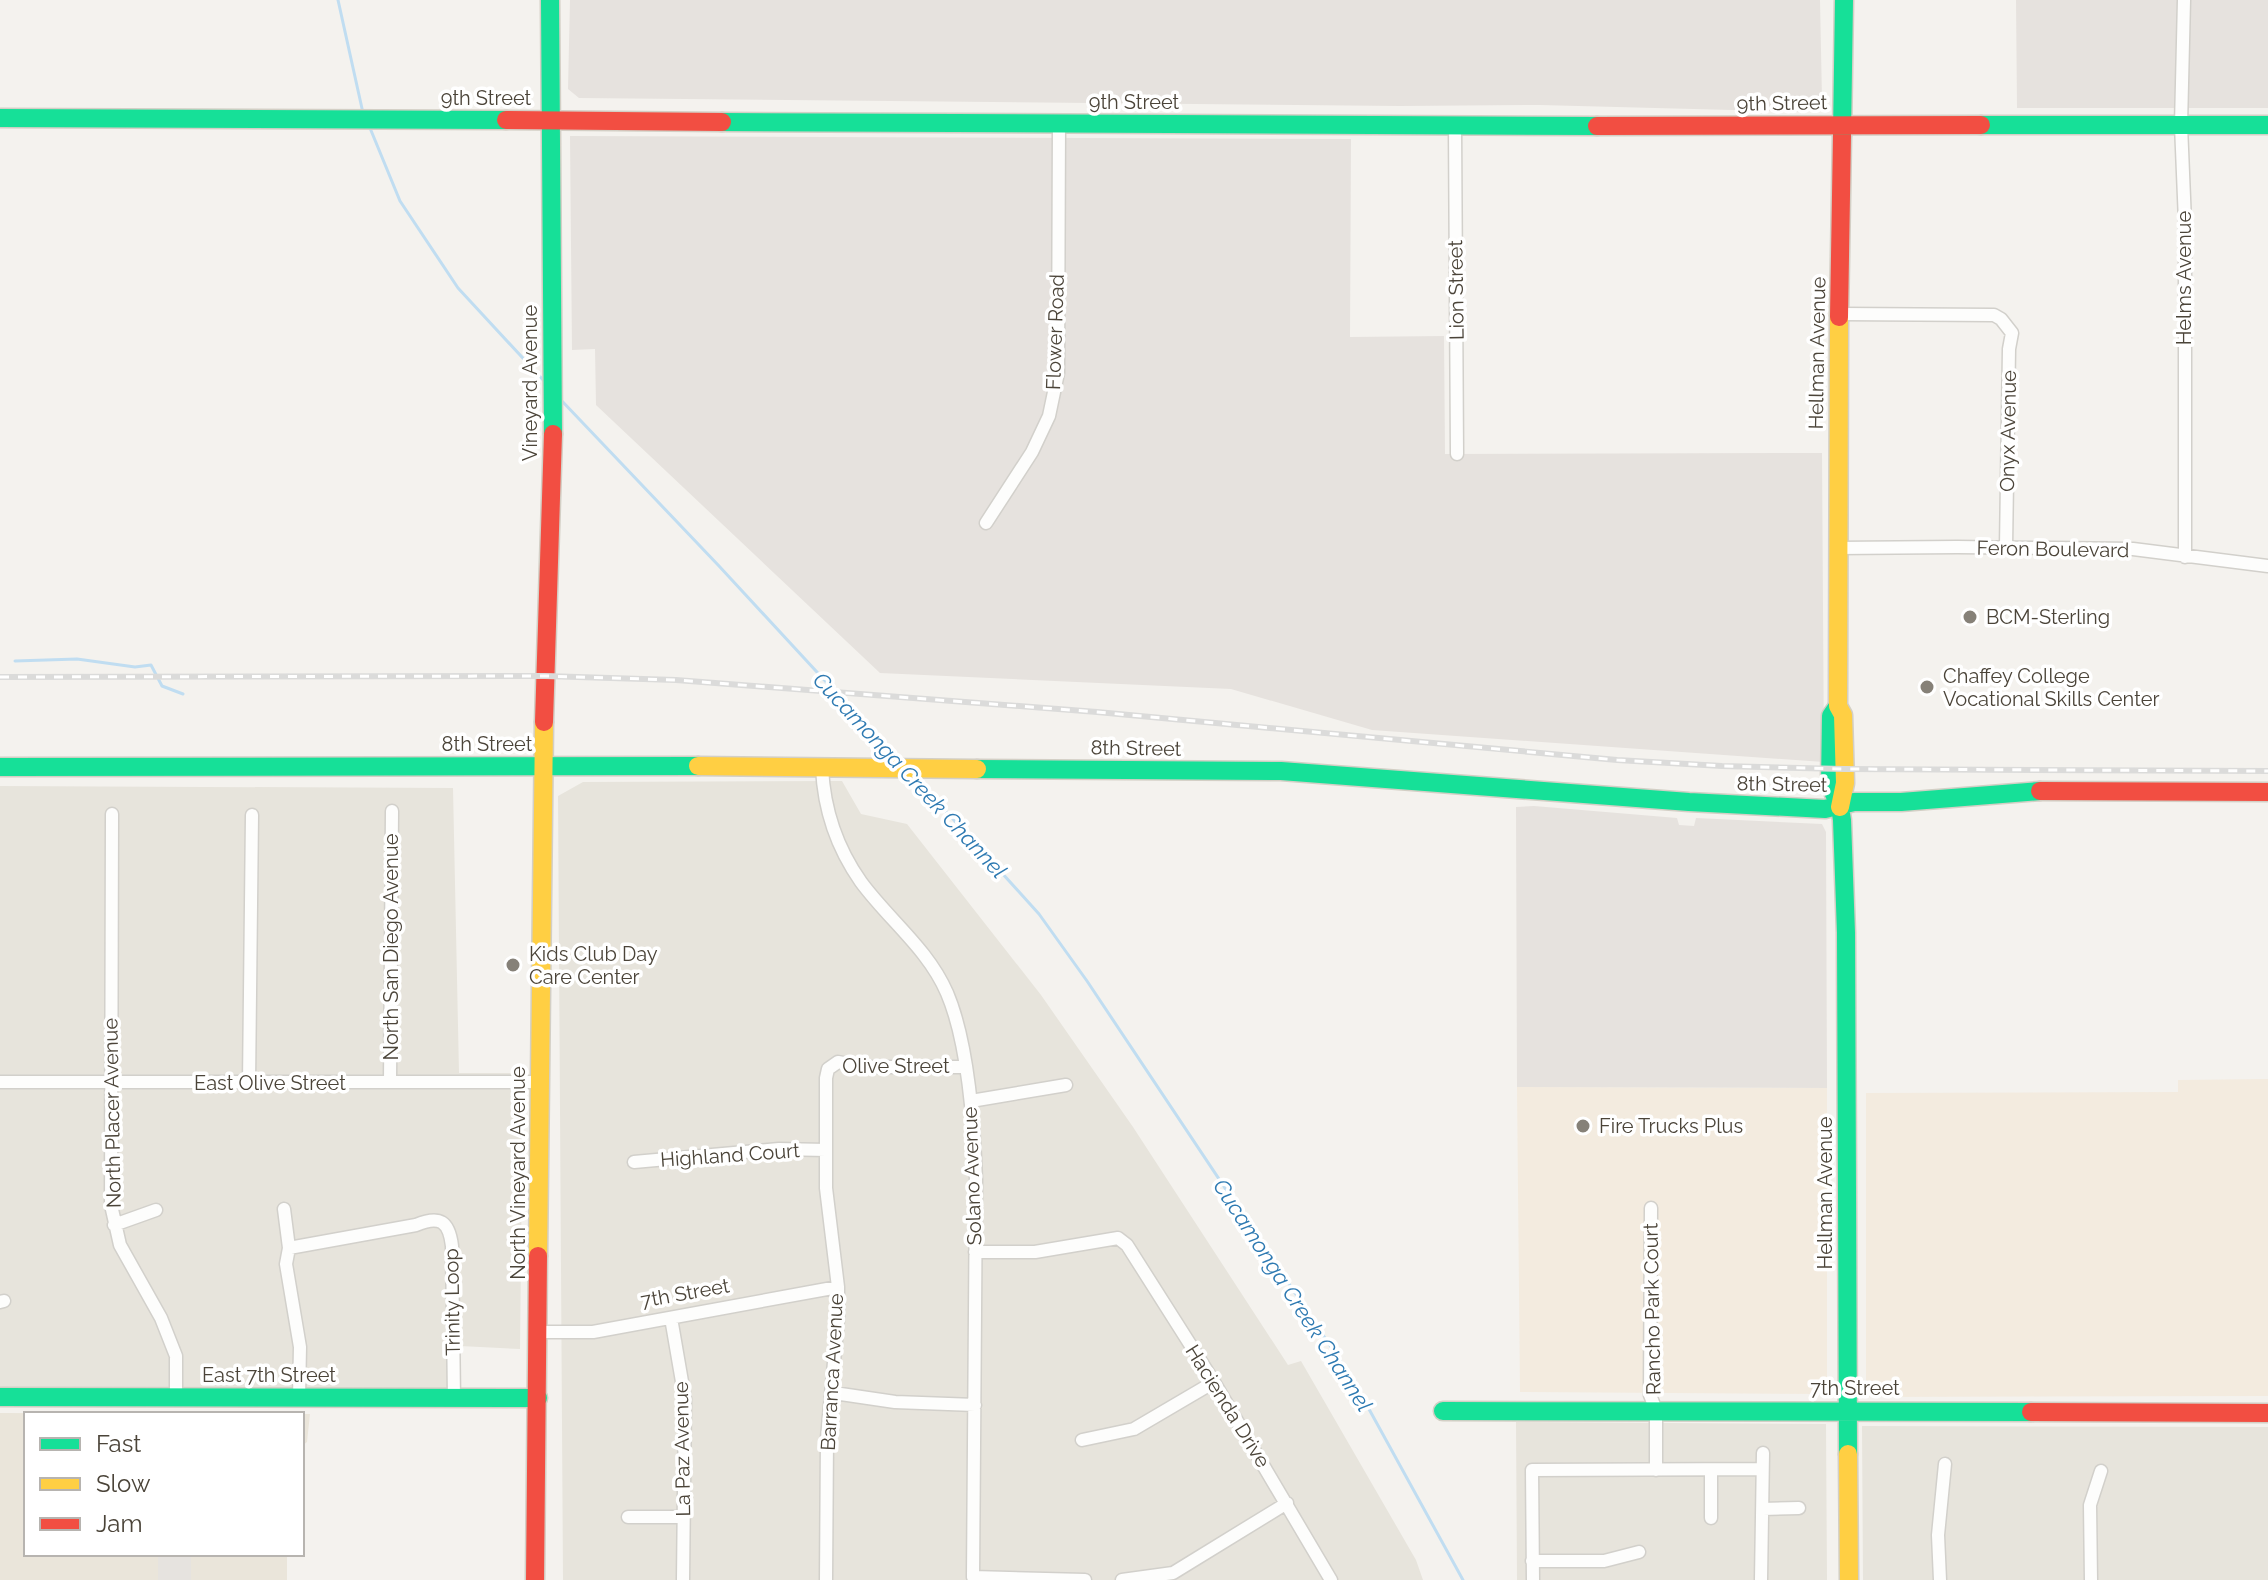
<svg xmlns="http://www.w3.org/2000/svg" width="2268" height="1580" viewBox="0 0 2268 1580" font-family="Raleway,sans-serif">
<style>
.residential{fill:#e7e4dc}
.commercial{fill:#f3ebdf}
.industrial{fill:#e6e2de}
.education{fill:#eae5da}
.parking{fill:#e6e3df}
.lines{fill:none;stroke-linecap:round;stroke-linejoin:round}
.stream{stroke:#c0ddf1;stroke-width:3}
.street-casing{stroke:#d2d0cb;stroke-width:15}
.fast-casing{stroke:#d3cfc5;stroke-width:21}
.slow-casing{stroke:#d3cfc5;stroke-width:21}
.jam-casing{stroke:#d3cfc5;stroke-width:21}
.street{stroke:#fdfdfc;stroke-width:12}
.fast{stroke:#16e098;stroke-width:18}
.slow{stroke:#ffcf43;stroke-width:18}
.jam{stroke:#f24e42;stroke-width:18}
.rail-casing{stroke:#dbdbda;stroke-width:6}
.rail{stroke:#fff;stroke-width:3;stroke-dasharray:9;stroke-linecap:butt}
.poi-dot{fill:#868178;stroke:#fff;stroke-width:3}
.labels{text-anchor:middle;stroke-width:7;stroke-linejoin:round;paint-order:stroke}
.street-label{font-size:20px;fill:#4b4439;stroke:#fff}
.poi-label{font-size:20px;fill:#4b4439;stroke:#fff;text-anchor:start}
.water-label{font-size:22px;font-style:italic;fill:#2e7ab2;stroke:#fff}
</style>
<rect width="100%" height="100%" fill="#f4f2ee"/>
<path class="residential" d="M842,781L861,814L907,824L1041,995L1133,1127L1288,1365L1301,1361L1416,1560L1423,1580H563L558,796L583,782Z
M0,786L453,788L459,1073H523L520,1349L460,1346L461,1391L0,1390Z
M1516,1422L1826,1424L1827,1580H1517Z
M1862,1426L2268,1427V1580H1863Z"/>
<path class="commercial" d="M2268,1079V1396L1866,1397V1093L2178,1092V1080Z
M1517,1087L1827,1088V1394L1520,1392Z"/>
<path class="industrial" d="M570,0H1820L1822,100L1805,112L1540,105L1400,106L579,98L568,89Z
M2016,0H2268V108H2017Z
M570,136L1351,139L1350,337L1444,336L1445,454L1822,453L1824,762L1372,730L1231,689L880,673L596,405L595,349L572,350Z
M1534,806L1677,818L1679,825L1694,826L1696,818L1822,824L1826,832L1827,1088L1517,1087L1516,807Z"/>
<path class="education" d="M0,1413L310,1414L307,1442L302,1446V1414H26V1554H287V1580H0Z"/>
<path class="parking" d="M158,1554H191V1580H158Z"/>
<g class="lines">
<path class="stream" d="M338,0L363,113
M370,128L400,201L458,288L545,382
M561,400L719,566L900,762
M15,661L77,659L135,667L151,665L162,686L183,694
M914,776L1039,914L1087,981L1353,1380L1463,1580"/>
<defs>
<path id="street" d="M2184,0L2181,125L2185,222V557
M1455,125L1457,454
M1841,314L1994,315L2001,319L2012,333L2009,349L2006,547
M986,523L1032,452L1049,416L1058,373L1059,123
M1837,548L1957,547L2133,549L2268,566
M822,768C824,810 837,848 861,882C889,920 928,949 947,993C968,1042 974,1126 976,1180L973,1577L1085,1580
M112,814L111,1205L120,1245L161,1318L176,1356V1397
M0,1082H541
M390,1082L392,811
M249,1083L252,815
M971,1101L1066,1085
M634,1162L779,1149L826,1150
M1651,1208L1650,1395L1656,1410V1470
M284,1209L289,1248L286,1264L300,1347L299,1397
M114,1225L156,1210
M289,1248L416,1225C440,1215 449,1221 452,1246L454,1398
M975,1252H1035L1118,1238L1127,1245L1214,1382L1331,1580
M0,1302L4,1301
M671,1318L685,1399L683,1580
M539,1332H593L838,1287
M834,1393L895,1402L975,1405
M1082,1440L1134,1429L1214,1382
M1711,1470V1518
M1763,1509L1799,1508
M628,1517H684
M1532,1561H1604L1639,1552
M826,1580L827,1438L838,1319V1287L826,1188V1078L828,1069L838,1062L864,1067H965
M1122,1580L1173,1573L1287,1503
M1533,1580L1532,1470L1762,1469
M1761,1580L1763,1453
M1940,1580L1938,1535L1945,1464
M2091,1580L2090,1505L2101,1471"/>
<path id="fast" d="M550,0L553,434
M0,118L506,120
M722,122L1597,126
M1981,125H2268
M1842,135L1844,0
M1838,706L1831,716L1830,785L1840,807L1842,820L1846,933L1848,1454
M0,767L698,766
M977,769L1281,771L1689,802L1825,809L1854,802H1901L2040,791
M0,1397L538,1398
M1443,1411L2031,1412"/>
<path id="slow" d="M1839,317L1838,706L1843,715L1845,783L1840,807
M698,766L977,769
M538,1256L544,722
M1848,1454L1849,1580"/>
<path id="jam" d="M506,120L722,122
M1597,126L1981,125
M1839,317L1842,135
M544,722L553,434
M2040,791L2268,792
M2031,1412L2268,1413
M535,1580L538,1256"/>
</defs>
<use href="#street" class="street-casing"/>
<use href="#fast" class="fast-casing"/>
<use href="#slow" class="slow-casing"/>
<use href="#jam" class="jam-casing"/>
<use href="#street" class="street"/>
<use href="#fast" class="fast"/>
<use href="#slow" class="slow"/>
<use href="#jam" class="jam"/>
<defs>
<path id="rail" d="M0,677L545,676L676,680L1097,712L1617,760L1722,766L1844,769L2268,771"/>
</defs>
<use href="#rail" class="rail-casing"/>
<use href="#rail" class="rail"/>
</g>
<g class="poi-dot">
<circle cx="1970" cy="617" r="8"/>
<circle cx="1927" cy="687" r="8"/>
<circle cx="513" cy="965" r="8"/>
<circle cx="1583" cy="1126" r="8"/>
</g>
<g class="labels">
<g class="street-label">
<text x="486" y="105">9th Street</text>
<text x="1134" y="109">9th Street</text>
<text transform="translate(1782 103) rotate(-1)" y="7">9th Street</text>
<text transform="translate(2184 278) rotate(-90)" y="7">Helms Avenue</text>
<text transform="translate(1456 290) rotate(-91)" y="7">Lion Street</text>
<text transform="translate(1055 332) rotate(-88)" y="7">Flower Road</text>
<text transform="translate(1817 353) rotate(-89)" y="7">Hellman Avenue</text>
<text transform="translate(530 383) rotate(-90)" y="7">Vineyard Avenue</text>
<text transform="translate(2008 431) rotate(-89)" y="7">Onyx Avenue</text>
<text transform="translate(2053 549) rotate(1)" y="7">Feron Boulevard</text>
<text x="487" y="751">8th Street</text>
<text transform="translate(1136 748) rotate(1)" y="7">8th Street</text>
<text transform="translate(1782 784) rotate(1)" y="7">8th Street</text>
<text transform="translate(391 947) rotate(-90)" y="7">North San Diego Avenue</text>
<text x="896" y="1073">Olive Street</text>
<text x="270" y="1090">East Olive Street</text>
<text transform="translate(112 1113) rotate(-91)" y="7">North Placer Avenue</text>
<text transform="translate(730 1155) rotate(-4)" y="7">Highland Court</text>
<text transform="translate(518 1173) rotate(-90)" y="7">North Vineyard Avenue</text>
<text transform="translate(972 1176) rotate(-92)" y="7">Solano Avenue</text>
<text transform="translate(1825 1193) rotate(-90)" y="7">Hellman Avenue</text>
<text transform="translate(685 1293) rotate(-10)" y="7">7th Street</text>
<text transform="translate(452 1302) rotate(-91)" y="7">Trinity Loop</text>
<text transform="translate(1652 1309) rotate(-91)" y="7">Rancho Park Court</text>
<text transform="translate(832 1372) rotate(-87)" y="7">Barranca Avenue</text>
<text x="269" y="1382">East 7th Street</text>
<text x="1855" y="1395">7th Street</text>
<text transform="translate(1228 1406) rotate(58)" y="7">Hacienda Drive</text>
<text transform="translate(682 1449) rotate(-91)" y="7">La Paz Avenue</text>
</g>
<g class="poi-label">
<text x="1986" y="624">BCM-Sterling</text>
<text x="1943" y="683">Chaffey College<tspan x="1943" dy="23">Vocational Skills Center</tspan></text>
<text x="529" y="961">Kids Club Day<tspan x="529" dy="23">Care Center</tspan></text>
<text x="1599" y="1133">Fire Trucks Plus</text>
</g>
<g class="water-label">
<text transform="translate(910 775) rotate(47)" y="8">Cucamonga Creek Channel</text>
<text transform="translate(1293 1295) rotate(57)" y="8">Cucamonga Creek Channel</text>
</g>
</g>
<rect x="24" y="1412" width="280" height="144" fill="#ffffff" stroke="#b7b4b0" stroke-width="2"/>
<rect x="40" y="1438" width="40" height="12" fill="#16e098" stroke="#b7b4b0" stroke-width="2"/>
<text x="96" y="1452" font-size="24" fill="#4b4439">Fast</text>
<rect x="40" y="1478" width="40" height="12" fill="#ffcf43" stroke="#b7b4b0" stroke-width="2"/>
<text x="96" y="1492" font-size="24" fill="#4b4439">Slow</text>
<rect x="40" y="1518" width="40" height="12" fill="#f24e42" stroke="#b7b4b0" stroke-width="2"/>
<text x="96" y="1532" font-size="24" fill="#4b4439">Jam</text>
</svg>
